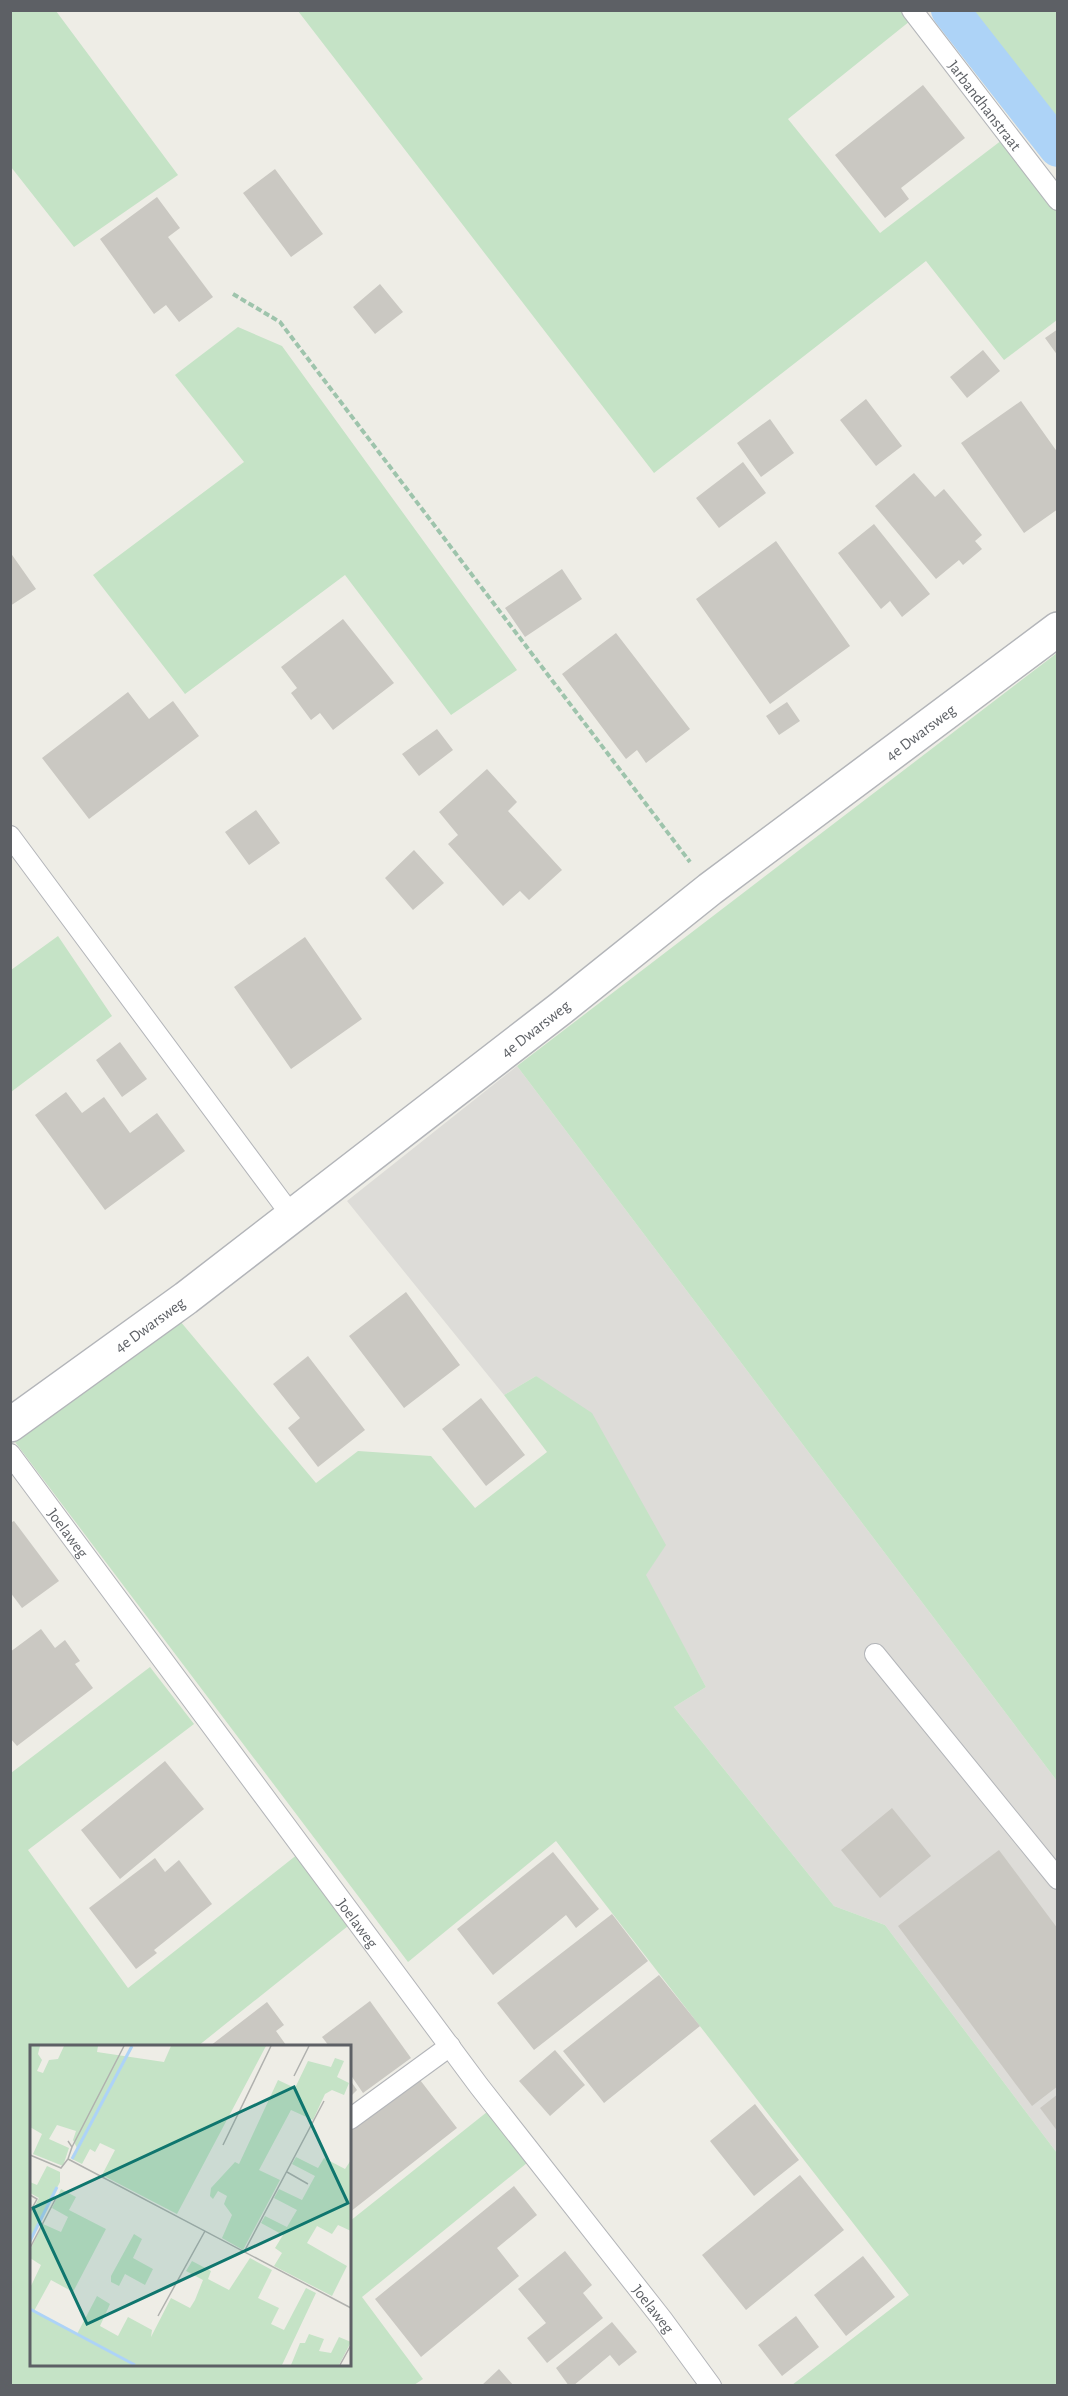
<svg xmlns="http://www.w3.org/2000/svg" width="1068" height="2396" viewBox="0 0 1068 2396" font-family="'Alegreya Sans',sans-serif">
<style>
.industrial{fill:#dddcd8}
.green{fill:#c5e3c6}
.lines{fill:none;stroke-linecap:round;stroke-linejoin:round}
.canal{stroke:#add3f7;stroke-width:38}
.building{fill:#cac8c2}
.lane-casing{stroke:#b3b5b9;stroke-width:22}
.street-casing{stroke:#b3b5b9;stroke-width:36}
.path{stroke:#9ec4ac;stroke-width:4;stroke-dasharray:6 3;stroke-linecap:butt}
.lane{stroke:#fff;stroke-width:20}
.street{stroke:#fff;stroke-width:33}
.labels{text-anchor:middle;stroke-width:5;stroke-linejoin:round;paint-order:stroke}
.street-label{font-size:16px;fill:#5d6065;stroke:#fff}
.inset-river{fill:none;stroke:#add3f7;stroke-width:3}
.inset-road{fill:none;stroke:#b0b1ae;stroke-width:1.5}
.view{fill:#0f766e;fill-opacity:0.15;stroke:#0f766e;stroke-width:3}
.inset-edge{fill:none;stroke:#5d6065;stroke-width:3}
</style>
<rect width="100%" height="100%" fill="#eeede6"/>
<path class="industrial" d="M517,1066L1057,1781V2153L885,1925L834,1906L674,1707L706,1687L536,1376L504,1395L347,1201Z"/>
<path class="green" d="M11,10L56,11L178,175L74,247L11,167Z
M298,11H910L915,17L788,119L880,233L1002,140L1057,210V320L1004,360L926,261L654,473Z
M950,11H1057V148L1051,140Z
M238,327L282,346L517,670L451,715L345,575L185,694L93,575L244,462L175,375Z
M1057,653V1781L517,1066Z
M58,936L112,1016L11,1092V970Z
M180,1321L316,1483L358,1451L431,1456L475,1508L547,1452L504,1395L536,1376L592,1413L666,1545L646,1575L706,1687L674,1707L834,1906L885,1925L1057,2153V2385H792L909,2295L556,1841L408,1962L15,1442Z
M150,1667L194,1724L28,1850L128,1988L298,1854L348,1926L198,2046H32V2364H350V2221L487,2112L527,2163L362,2297L423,2379L414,2385L11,2386V1773Z"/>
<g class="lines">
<path class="canal" d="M950,10L1058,148"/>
</g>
<path class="building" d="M923,85L965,138L901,188L909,199L885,218L835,155Z
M275,169L323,234L291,257L243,193Z
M157,197L180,228L168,237L213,297L179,322L166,305L154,314L100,239Z
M380,284L403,312L375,334L353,307Z
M1058,329V356L1045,338Z
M983,350L1000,371L967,398L950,377Z
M866,399L902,446L876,466L840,420Z
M1021,401L1058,453V509L1024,533L961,443Z
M770,419L794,453L761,477L737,443Z
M743,462L766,493L719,528L696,498Z
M914,473L935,497L944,489L982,535L975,541L982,549L963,565L959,560L936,579L875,506Z
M874,524L930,594L902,617L890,601L881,609L838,553Z
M776,541L850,646L770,704L696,599Z
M10,552L36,589L10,606Z
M562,569L582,599L525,637L505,608Z
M343,619L394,683L333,730L320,713L311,720L291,693L297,688L281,667Z
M616,633L690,729L646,763L637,750L626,759L562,674Z
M128,692L149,719L173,701L199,736L89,819L42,758Z
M787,702L800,721L779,735L766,716Z
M437,729L453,750L419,776L402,754Z
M487,769L517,802L508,811L562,870L529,900L520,891L503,906L448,844L458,835L439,812Z
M256,810L280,843L249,865L225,832Z
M414,850L444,883L413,910L385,878Z
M305,937L362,1019L291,1069L234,987Z
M120,1042L147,1079L122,1097L96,1060Z
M66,1092L82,1113L104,1097L130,1133L157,1113L185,1151L105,1210L35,1115Z
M406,1292L460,1365L404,1408L349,1336Z
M308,1356L365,1430L318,1467L288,1428L300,1418L273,1384Z
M481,1398L525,1455L486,1486L442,1429Z
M14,1521L59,1581L22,1608L10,1592V1523Z
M41,1629L55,1648L65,1640L80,1661L75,1664L93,1688L17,1746L10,1738V1652Z
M165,1761L204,1809L120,1879L81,1830Z
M892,1808L931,1856L880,1898L841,1850Z
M999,1850L1058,1929V2086L1032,2106L898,1926Z
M553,1852L599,1909L576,1928L566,1915L493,1975L457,1929Z
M155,1858L165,1872L179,1860L212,1904L154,1950L157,1953L136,1969L89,1908Z
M612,1914L648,1961L534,2050L497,2003Z
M659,1975L700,2026L604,2103L563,2051Z
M370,2001L411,2058L363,2093L350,2074V2046H329L322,2037Z
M267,2002L284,2025L276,2031L286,2045L210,2046Z
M555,2050L585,2085L550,2116L519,2081Z
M417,2076L457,2128L350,2212V2129Z
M350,2080L357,2090L350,2097Z
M1058,2094V2132L1040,2108Z
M755,2104L799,2160L754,2196L710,2141Z
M800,2175L844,2230L746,2310L702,2255Z
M514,2186L537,2215L497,2248L519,2276L421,2357L375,2299Z
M565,2251L592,2285L583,2293L603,2318L547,2363L527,2338L546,2323L518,2289Z
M863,2256L895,2297L846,2336L814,2295Z
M796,2316L819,2347L782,2376L758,2345Z
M612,2322L637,2352L619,2366L610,2355L573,2386H569L556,2368Z
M499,2369L514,2386H481Z"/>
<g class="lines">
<defs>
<g id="lane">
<path id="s1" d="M912,10L1058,200"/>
<path d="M10,836L292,1216"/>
<path id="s2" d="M10,1454L479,2086L662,2319L711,2386"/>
<path d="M875,1654L1058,1879"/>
<path d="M350,2119L450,2046"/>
</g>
<g id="street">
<path id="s3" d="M10,1425L186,1298L560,1009L710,889L1058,629"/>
</g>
</defs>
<use href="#lane" class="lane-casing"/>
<use href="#street" class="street-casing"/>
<path class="path" d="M233,294L280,322L690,862"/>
<use href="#lane" class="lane"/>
<use href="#street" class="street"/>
</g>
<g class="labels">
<g class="street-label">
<text dy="6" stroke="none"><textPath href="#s1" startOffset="120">Jarbandhanstraat</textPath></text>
<text dy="6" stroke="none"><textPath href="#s3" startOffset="1144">4e Dwarsweg</textPath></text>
<text dy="6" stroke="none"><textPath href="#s3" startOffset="658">4e Dwarsweg</textPath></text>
<text dy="6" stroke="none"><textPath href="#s3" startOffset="172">4e Dwarsweg</textPath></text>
<text dy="6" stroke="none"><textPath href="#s2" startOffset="98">Joelaweg</textPath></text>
<text dy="6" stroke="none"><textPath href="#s2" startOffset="584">Joelaweg</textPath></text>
<text dy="6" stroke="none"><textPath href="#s2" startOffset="1070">Joelaweg</textPath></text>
</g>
</g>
<g transform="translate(30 2045)">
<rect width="321" height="321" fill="#eeede6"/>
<path d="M0,1H10L8,9L12,15L7,26L13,28L19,15L28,14L34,1H68L67,7L134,17L141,1H236L147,169L72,130L85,105L70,98L65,107L60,104L52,119L42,114L47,103L43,95L46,86L27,80L19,94L39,103L33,121L3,109L12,89L0,82ZM305,13L314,16L307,32L319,38L314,50L302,45L295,49L283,75L261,65L229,125L250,135L213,205L192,193L202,170L194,159L197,151L188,146L183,154L180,151L181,143L205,117L209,119L248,35L265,43L278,16L301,22ZM266,112L288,123L294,113L315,124L321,115V186L308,180L302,189L287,181L277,198L317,221L302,251L244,221L252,208L245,203L253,190L231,178L235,171L257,182L267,165L244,153L249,144L272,155L285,131L262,119ZM17,121L30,127V137L0,196V170L9,153L0,148V137L7,140ZM31,144L46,152L39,165L76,184L43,247L21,235L4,266L47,289L67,251L80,259L70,281L88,291L98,272L122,285L121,292L141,253L160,263L165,255L173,235L156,226L162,216L181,226L178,234L199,245L220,213L242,225L228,253L249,263L241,279L254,285L276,243L286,248L252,320H0V243L11,220L0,213V205L13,179L31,187L38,172L22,163ZM104,189L112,194L103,213L123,224L115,240L95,229L89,241L81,237V231ZM279,289L294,294L289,306L301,308L309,292L321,297L309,320H261L270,298H275Z" fill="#c5e3c6"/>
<path class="inset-river" d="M42,114L102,1M0,196L27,142M0,264L105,320"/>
<path class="inset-road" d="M264,31L279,1M193,100L241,1M42,102L94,1M0,110L31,123L38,114L42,102L38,96M38,114L321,263M257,127L278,139M0,150L7,154L0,167M0,203L27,151M214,207L294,56M128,271L175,186M310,320L321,300"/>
<path class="view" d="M264,42L318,158L57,279L3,163Z"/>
<rect width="321" height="321" class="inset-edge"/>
</g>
<rect width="1068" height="2396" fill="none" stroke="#5d6065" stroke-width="24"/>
</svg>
